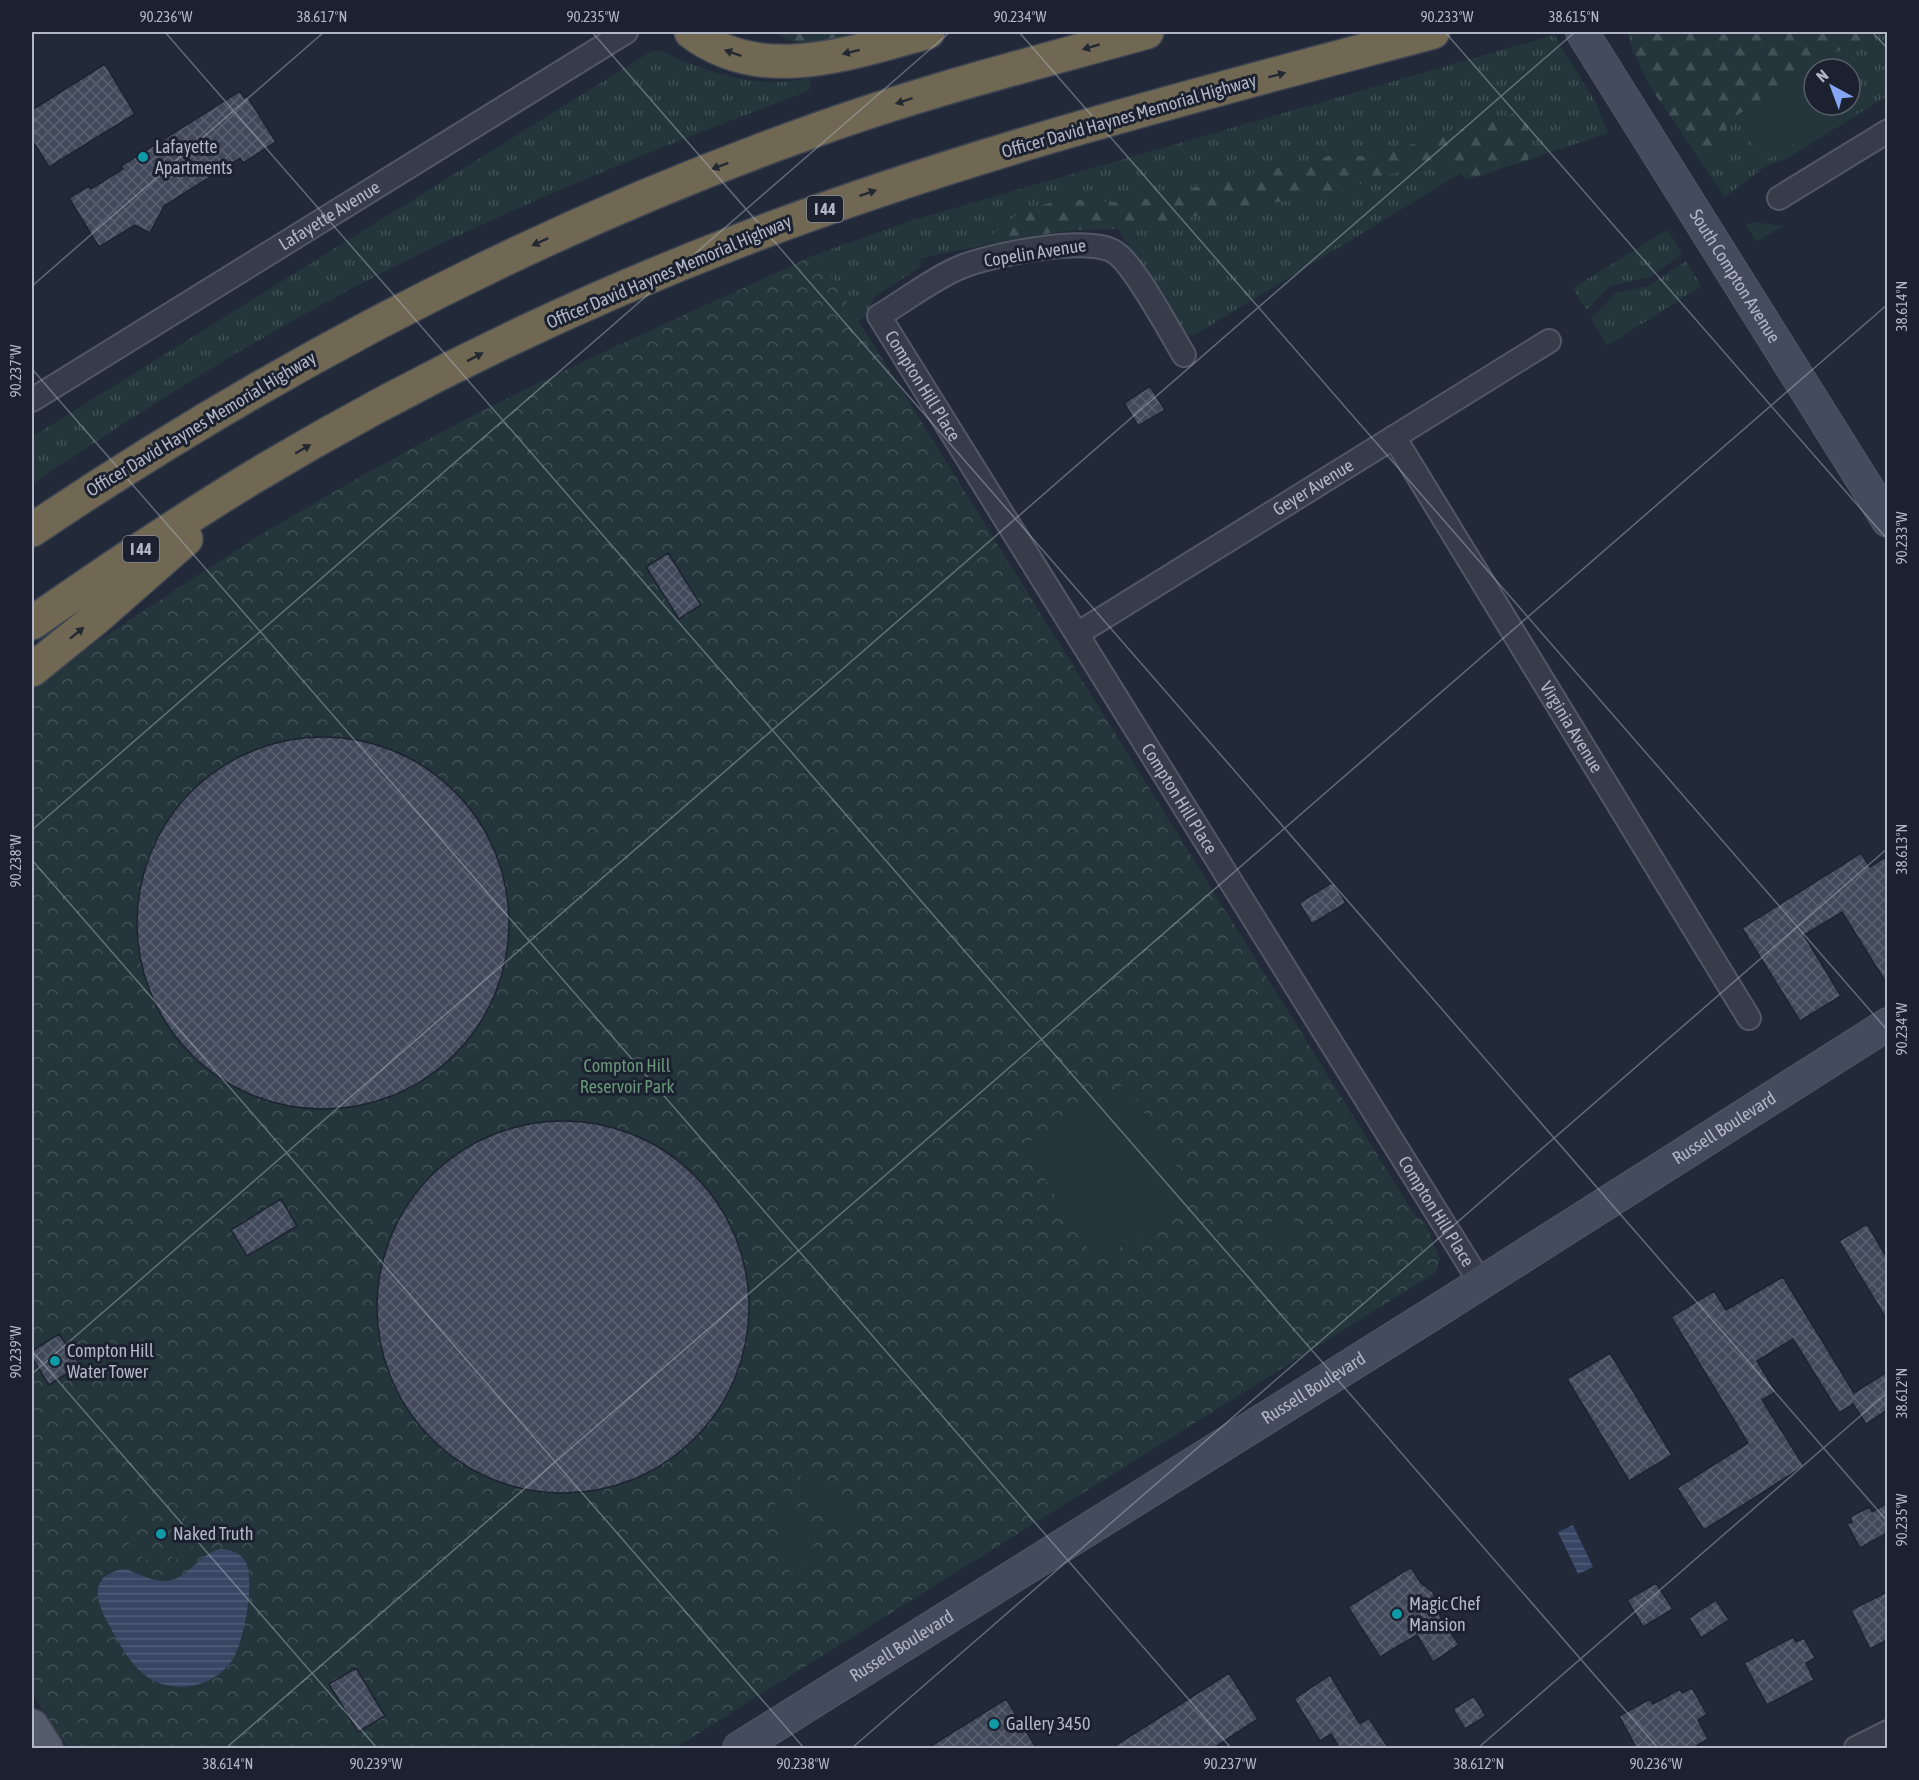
<svg xmlns="http://www.w3.org/2000/svg" width="1919" height="1780" viewBox="0 0 1919 1780" font-family="'Asap Condensed',sans-serif">
<style>
.grass{fill:url(#grass-tufts)}
.forest{fill:url(#forest-firs)}
.park{fill:url(#park-crowns)}
.garden{fill:#24363b}
.water{fill:url(#water-rules)}
.building{fill:url(#building-cross-hatch);stroke:#1d2331;stroke-width:1.5}
.lines{fill:none;stroke-linecap:round;stroke-linejoin:round}
.minor-casing{stroke:#515765;stroke-width:26}
.secondary-casing{stroke:#515765;stroke-width:34}
.primary-casing{stroke:#3f4553;stroke-width:36}
.motorway-casing{stroke:#3e4452;stroke-width:36}
.minor{stroke:#363c4a;stroke-width:22}
.secondary{stroke:#444b5d;stroke-width:32}
.primary{stroke:#545b6a;stroke-width:33}
.motorway{stroke:#706853;stroke-width:33}
.oneway{fill:#242833}
.ticks{fill:none;stroke:#b1b7c6;stroke-width:1.5;stroke-opacity:0.45}
.culture-dot{fill:#0f9aa8;stroke:#1b212f;stroke-width:2}
.labels{text-anchor:middle;stroke-width:6;stroke-linejoin:round;paint-order:stroke}
.shield{fill:#1b212f;stroke:#848a99;stroke-width:1.5}
.shield-label{font-size:16px;font-weight:bold;fill:#b1b7c6}
.street-label{font-size:18px;fill:#b1b7c6;stroke:#1b212f}
.poi-label{font-size:18px;fill:#b1b7c6;stroke:#1b212f;text-anchor:start}
.park-label{font-size:18px;fill:#689678;stroke:#1b212f}
.neatline{fill:none;stroke:#b1b7c6;stroke-width:2}
.ticks-label{font-size:15px;text-anchor:middle;fill:#b1b7c6}
</style>
<defs>
<pattern id="grass-tufts" width="24" height="20" patternUnits="userSpaceOnUse" patternTransform="scale(1.5)"><rect width="24" height="20" fill="#24363b"/><path d="M3 7l-1-3M5 7V3M7 7l1-3M15 17l-1-3M17 17v-4M19 17l1-3" fill="none" stroke="#415156"/></pattern>
<pattern id="forest-firs" width="22" height="20" patternUnits="userSpaceOnUse" patternTransform="scale(1.5)"><rect width="22" height="20" fill="#24363b"/><path d="M5 1l3.5 6h-7zM16 11l3.5 6h-7z" fill="#415156"/></pattern>
<pattern id="park-crowns" width="20" height="18" patternUnits="userSpaceOnUse" patternTransform="scale(1.5)"><rect width="20" height="18" fill="#24363b"/><path d="M2 6a3 3 0 1 1 6 0M12 15a3 3 0 1 1 6 0" fill="none" stroke="#415156"/></pattern>
<pattern id="water-rules" width="6" height="5" patternUnits="userSpaceOnUse" patternTransform="scale(1.5)"><rect width="6" height="5" fill="#384563"/><path d="M0 2.5h6" fill="none" stroke="#525e78"/></pattern>
<pattern id="building-cross-hatch" width="8" height="8" patternUnits="userSpaceOnUse" patternTransform="scale(1.5)"><rect width="8" height="8" fill="#41495b"/><path d="M0 0l8 8M0 8l8-8" fill="none" stroke="#5a6171"/></pattern>
</defs>
<rect width="100%" height="100%" fill="#222a3a"/>
<path class="grass" d="M1627,32H1658L1632,48Z
M1879,32H1887V96L1786,159L1767,165L1725,197L1705,168L1725,151L1727,123L1736,116L1763,161L1862,106L1850,86V69H1839L1830,55Z
M1554,35L1596,103L1608,133L1528,160V125L1516,113L1370,157L1337,154L1128,203L1064,199L1023,210L979,246L921,258L919,268L874,297L866,316L849,327L32,691L95,643L266,531L469,418L817,254L913,220Z
M652,51H660C708,72 756,91 808,78L811,83L808,91C661,147 516,204 376,276C256,337 143,410 32,484V437Z
M1428,162L1455,166L1461,173L1193,336L1186,333L1118,229L1332,193Z
M1667,230L1682,254L1651,277L1610,286L1586,310L1573,288Z
M1686,261L1701,286L1607,346L1591,318L1616,293L1648,286Z"/>
<path class="forest" d="M777,32H859C834,37 797,53 777,32Z
M1658,32H1879L1830,55L1736,116L1727,123L1725,151L1705,168L1649,85L1632,48Z
M1516,113L1528,125V160L1466,180L1455,166L1428,162L1332,193L1118,229C1071,227 1025,237 979,246L1023,210L1064,199L1128,203L1337,154L1370,157Z"/>
<path class="park" d="M817,254L1414,1214L1425,1223L1440,1259L1436,1272L675,1748H68L32,1693V691C170,588 316,497 469,418C583,359 701,308 817,254Z"/>
<path class="garden" d="M1830,55L1839,69H1814V105H1850V86L1863,106L1763,161L1736,116Z
M1754,222L1783,226L1756,242L1746,225Z
M1126,1083L1197,1200L1096,1262L1024,1145Z
M1269 1230a14 14 0 1 1 28 0a14 14 0 1 1-28 0Z
M801,1470L851,1503L870,1522C829,1545 815,1501 798,1471Z
M778,1483L814,1543C812,1559 804,1565 791,1574L781,1544L773,1487Z
M166,1492C192,1498 202,1522 192,1546L173,1562L172,1555C199,1541 192,1504 162,1499Z
M138,1500L142,1506C124,1526 134,1555 161,1557L163,1564C128,1561 113,1526 138,1500Z"/>
<path class="water" d="M1573,1525L1593,1567L1578,1574L1558,1532Z
M221,1549C231,1550 239,1552 245,1561C256,1577 244,1642 233,1659C212,1691 165,1697 138,1669C126,1657 118,1641 110,1627C97,1603 86,1578 122,1569C136,1571 147,1580 162,1581C189,1582 197,1553 221,1549Z"/>
<path class="building" d="M105,64L135,114L49,167L32,140V110Z
M240,91L244,98L247,96L276,142L243,163L240,158L164,206L150,233L135,225L99,247L69,198L89,186L91,189L123,169L121,166Z
M1150,386L1165,410L1138,426L1124,403Z
M668,553L701,605L679,619L646,567Z
M137 923a186 186 0 1 1 372 0a186 186 0 1 1-372 0Z
M1861,853L1870,867L1887,856V984L1842,912L1804,935L1841,996L1800,1021L1742,928Z
M1333,882L1346,903L1312,924L1299,903Z
M377 1307a186 186 0 1 1 372 0a186 186 0 1 1-372 0Z
M281,1199L297,1226L247,1256L231,1230Z
M1867,1224L1887,1258V1320L1839,1241Z
M1783,1277L1854,1393L1887,1372V1410L1866,1424L1853,1404L1839,1413L1793,1339L1757,1361L1776,1392L1762,1400L1804,1466L1704,1530L1677,1488L1748,1443L1671,1317L1714,1291L1726,1310Z
M59,1334L80,1365L49,1385L32,1358V1351Z
M1610,1353L1672,1455L1629,1481L1567,1379Z
M1887,1503V1533L1860,1548L1847,1524L1852,1522L1850,1517L1869,1507L1872,1512Z
M1411,1567L1421,1583L1433,1592L1441,1618L1459,1645L1433,1662L1417,1635L1380,1657L1348,1607Z
M1656,1583L1673,1609L1643,1627L1627,1600Z
M1887,1592V1640L1870,1649L1851,1610Z
M1716,1600L1729,1620L1701,1638L1689,1618Z
M1793,1637L1796,1642L1804,1638L1815,1658L1806,1663L1814,1680L1767,1705L1744,1663Z
M356,1668L385,1716L358,1732L329,1684Z
M1229,1673L1258,1719L1212,1749H1110Z
M1330,1675L1360,1724L1369,1718L1389,1749H1340L1331,1734L1320,1741L1294,1699Z
M1692,1688L1707,1714L1698,1720L1708,1739L1691,1749H1637L1619,1716L1650,1699L1653,1704L1680,1689L1682,1693Z
M1474,1696L1486,1716L1465,1729L1453,1709Z
M1006,1699L1037,1749H926Z"/>
<g class="lines">
<defs>
<g id="minor">
<path d="M1779,198L1888,131"/>
<path id="s1" d="M1184,355C1170,332 1135,266 1116,253C1092,234 989,255 961,267C932,279 906,300 879,316L1480,1282"/>
<path id="s2" d="M32,400L626,32"/>
<path id="s3" d="M1394,437L1749,1018"/>
<path id="s4" d="M1077,634L1549,341"/>
<path d="M1856,1748L1888,1732"/>
</g>
<g id="secondary">
<path id="s5" d="M1582,32L1888,521"/>
<path id="s6" d="M739,1748L1432,1314L1888,1024"/>
</g>
<path id="primary" d="M32,1726L46,1748"/>
<path id="motorway" d="M691,32C762,86 850,53 928,32
M32,530C276,366 537,229 816,130C924,91 1036,63 1147,32
M32,623C104,573 176,524 250,479C406,385 571,305 741,240C966,153 1201,94 1433,32
M32,670L95,619L186,539"/>
</defs>
<use href="#minor" class="minor-casing"/>
<use href="#secondary" class="secondary-casing"/>
<use href="#primary" class="primary-casing"/>
<use href="#motorway" class="motorway-casing"/>
<use href="#minor" class="minor"/>
<use href="#secondary" class="secondary"/>
<use href="#primary" class="primary"/>
<use href="#motorway" class="motorway"/>
</g>
<defs><path id="oneway-solid" d="M-6-.8H1V-3.2L6.5 0L1 3.2V.8H-6Z" transform="scale(1.5)"/></defs>
<g class="oneway">
<use href="#oneway-solid" transform="translate(1091 47) rotate(164)"/>
<use href="#oneway-solid" transform="translate(851 52) rotate(166)"/>
<use href="#oneway-solid" transform="translate(733 53) rotate(-161)"/>
<use href="#oneway-solid" transform="translate(1277 75) rotate(-15)"/>
<use href="#oneway-solid" transform="translate(904 101) rotate(162)"/>
<use href="#oneway-solid" transform="translate(720 166) rotate(159)"/>
<use href="#oneway-solid" transform="translate(868 193) rotate(-19)"/>
<use href="#oneway-solid" transform="translate(540 242) rotate(155)"/>
<use href="#oneway-solid" transform="translate(475 357) rotate(-27)"/>
<use href="#oneway-solid" transform="translate(303 449) rotate(-30)"/>
<use href="#oneway-solid" transform="translate(77 633) rotate(-39)"/>
</g>
<path class="ticks" d="M165,32L1658,1748M592,32L1888,1522M1019,32L1888,1031M1445,32L1888,540M1872,32L1888,49M32,286L324,32M32,369L1231,1748M32,830L950,32M32,860L804,1748M32,1351L377,1748M32,1374L1575,32M226,1748L1888,304M852,1748L1888,848M1478,1748L1888,1392"/>
<g class="culture-dot">
<circle cx="143" cy="157" r="6"/>
<circle cx="55" cy="1361" r="6"/>
<circle cx="161" cy="1534" r="6"/>
<circle cx="1397" cy="1614" r="6"/>
<circle cx="994" cy="1724" r="6"/>
</g>
<g class="labels">
<g class="shield">
<rect x="807" y="196" width="36" height="26" rx="4.5"/>
<rect x="123" y="536" width="36" height="26" rx="4.5"/>
</g>
<g class="shield-label">
<text x="825" y="215">I 44</text>
<text x="141" y="555">I 44</text>
</g>
<g class="street-label">
<text transform="translate(1129 116) rotate(-16)" y="6">Officer David Haynes Memorial Highway</text>
<text dy="6" stroke="none"><textPath href="#s2" startOffset="350">Lafayette Avenue</textPath></text>
<text transform="translate(1035 253) rotate(-9)" y="6">Copelin Avenue</text>
<text transform="translate(669 272) rotate(-23)" y="6">Officer David Haynes Memorial Highway</text>
<text dy="6" stroke="none"><textPath href="#s5" startOffset="288">South Compton Avenue</textPath></text>
<text dy="6" stroke="none"><textPath href="#s1" startOffset="460">Compton Hill Place</textPath></text>
<text transform="translate(201 424) rotate(-31)" y="6">Officer David Haynes Memorial Highway</text>
<text dy="6" stroke="none"><textPath href="#s4" startOffset="278">Geyer Avenue</textPath></text>
<text dy="6" stroke="none"><textPath href="#s3" startOffset="340">Virginia Avenue</textPath></text>
<text dy="6" stroke="none"><textPath href="#s1" startOffset="946">Compton Hill Place</textPath></text>
<text dy="6" stroke="none"><textPath href="#s6" startOffset="1164">Russell Boulevard</textPath></text>
<text dy="6" stroke="none"><textPath href="#s1" startOffset="1432">Compton Hill Place</textPath></text>
<text dy="6" stroke="none"><textPath href="#s6" startOffset="678">Russell Boulevard</textPath></text>
<text dy="6" stroke="none"><textPath href="#s6" startOffset="192">Russell Boulevard</textPath></text>
</g>
<g class="poi-label">
<text x="155" y="153">Lafayette<tspan x="155" dy="21">Apartments</tspan></text>
<text x="67" y="1357">Compton Hill<tspan x="67" dy="21">Water Tower</tspan></text>
<text x="173" y="1540">Naked Truth</text>
<text x="1409" y="1610">Magic Chef<tspan x="1409" dy="21">Mansion</tspan></text>
<text x="1006" y="1730">Gallery 3450</text>
</g>
<g class="park-label">
<text x="627" y="1072">Compton Hill<tspan x="627" dy="21">Reservoir Park</tspan></text>
</g>
</g>
<rect width="1919" height="1780" fill="none" stroke="#1b212f" stroke-width="66"/>
<g transform="translate(1832 87) rotate(319)"><circle r="28" fill="#1b212f" stroke="#575d6b" stroke-width="1.5"/>
<path d="M0-4.5L10 22L0 15L-10 22Z" fill="#87a5f5"/>
<text y="-9" font-size="16" font-weight="bold" text-anchor="middle" fill="#b1b7c6">N</text>
</g>
<rect x="33" y="33" width="1853" height="1714" class="neatline"/>
<g class="ticks-label">
<text x="166" y="22">90.236°W</text>
<text x="322" y="22">38.617°N</text>
<text x="593" y="22">90.235°W</text>
<text x="1020" y="22">90.234°W</text>
<text x="1447" y="22">90.233°W</text>
<text x="1574" y="22">38.615°N</text>
<text transform="translate(1902 306) rotate(-90)" y="5">38.614°N</text>
<text transform="translate(16 371) rotate(-90)" y="5">90.237°W</text>
<text transform="translate(1902 538) rotate(-90)" y="5">90.233°W</text>
<text transform="translate(1902 849) rotate(-90)" y="5">38.613°N</text>
<text transform="translate(16 861) rotate(-90)" y="5">90.238°W</text>
<text transform="translate(1902 1029) rotate(-90)" y="5">90.234°W</text>
<text transform="translate(16 1352) rotate(-90)" y="5">90.239°W</text>
<text transform="translate(1902 1393) rotate(-90)" y="5">38.612°N</text>
<text transform="translate(1902 1520) rotate(-90)" y="5">90.235°W</text>
<text x="228" y="1769">38.614°N</text>
<text x="376" y="1769">90.239°W</text>
<text x="803" y="1769">90.238°W</text>
<text x="1230" y="1769">90.237°W</text>
<text x="1479" y="1769">38.612°N</text>
<text x="1656" y="1769">90.236°W</text>
</g>
</svg>
